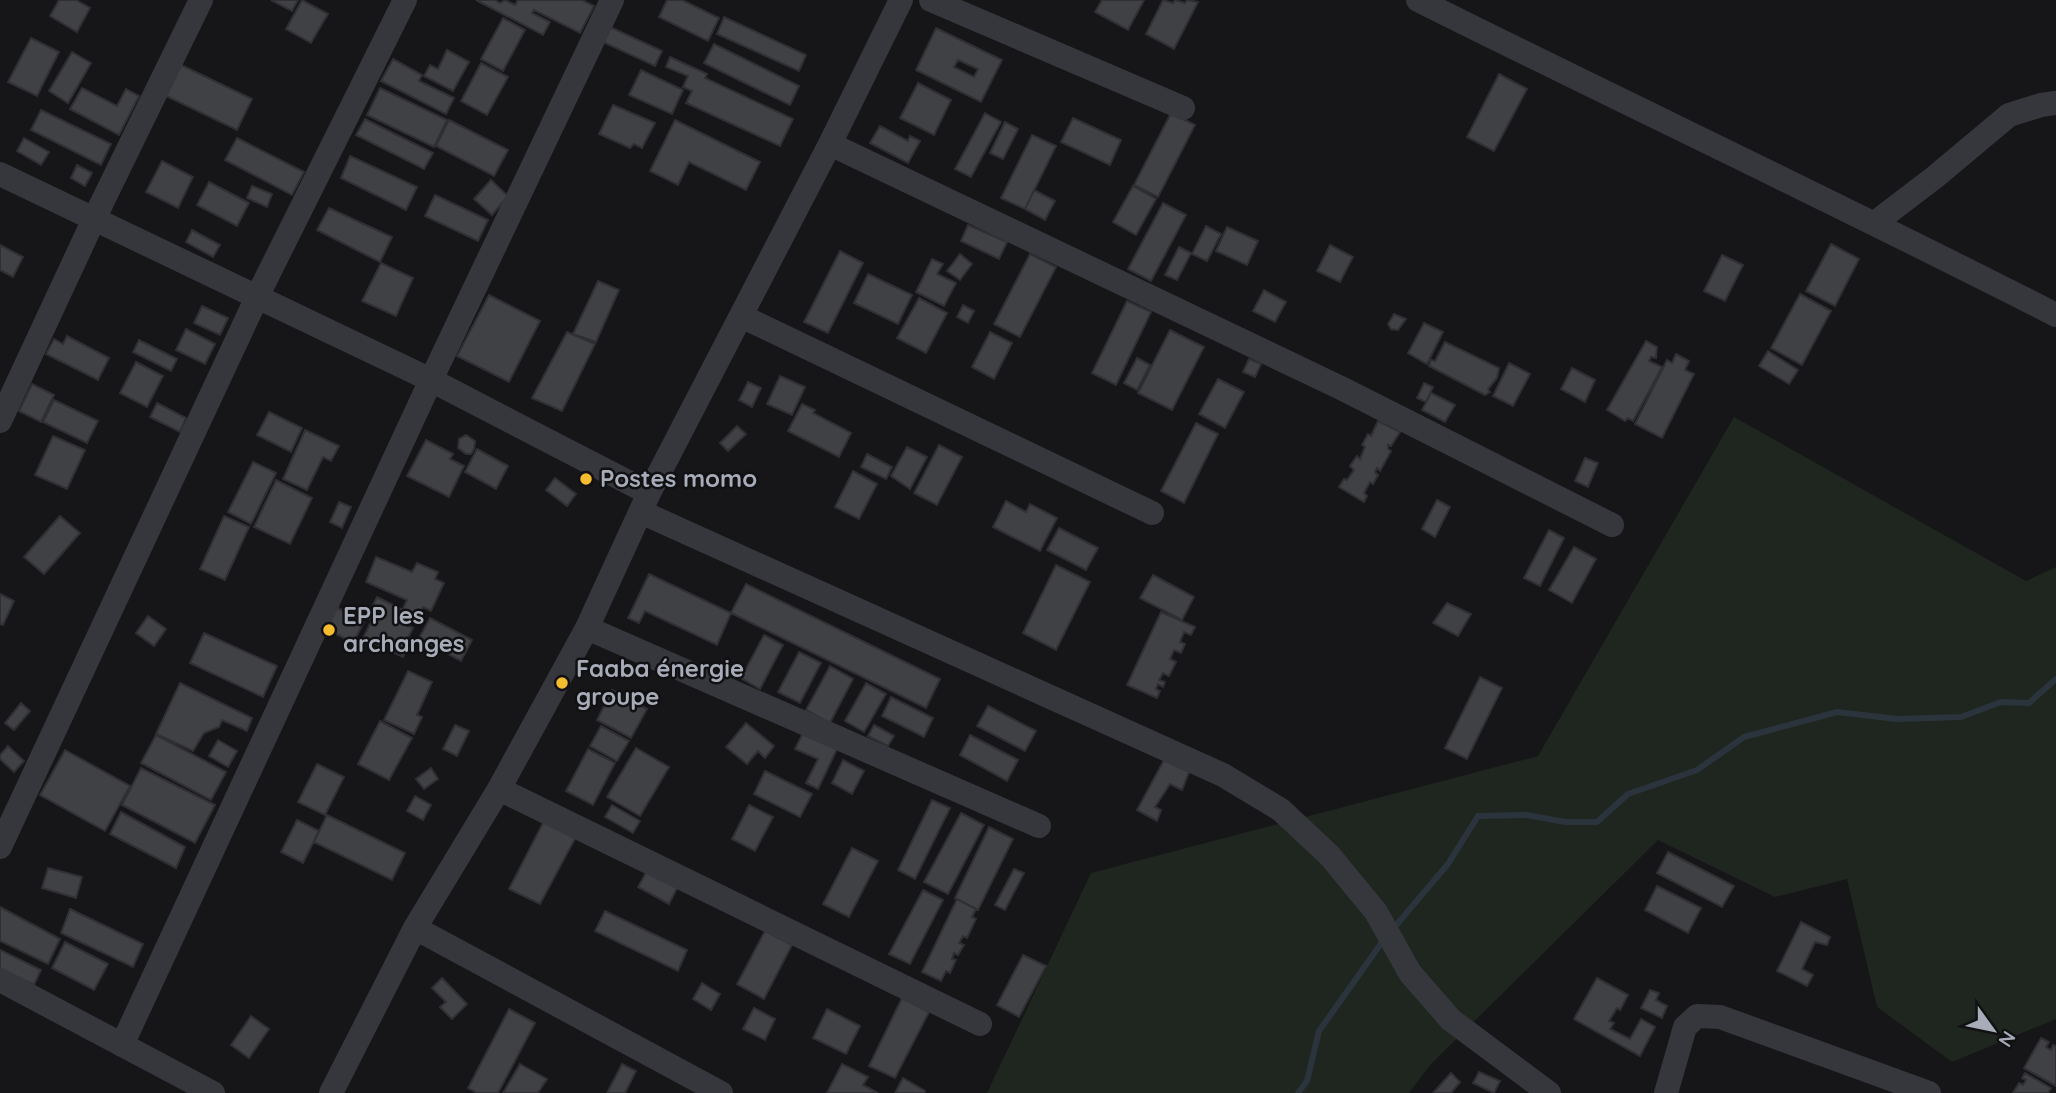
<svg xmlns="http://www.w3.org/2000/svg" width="2056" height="1093" viewBox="0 0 2056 1093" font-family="Quicksand,sans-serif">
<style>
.green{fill:#1e261f}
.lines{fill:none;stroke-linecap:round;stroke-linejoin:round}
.stream{stroke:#2b343c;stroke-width:6}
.building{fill:#404145;stroke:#303034;stroke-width:2;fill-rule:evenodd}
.minor{stroke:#36373d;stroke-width:24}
.poi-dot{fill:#f6bc30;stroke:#111113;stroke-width:2.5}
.labels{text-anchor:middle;stroke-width:5;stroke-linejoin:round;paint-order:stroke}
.poi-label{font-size:24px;font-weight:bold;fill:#a7acb8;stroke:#111113;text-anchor:start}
</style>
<rect width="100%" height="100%" fill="#161618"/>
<path class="green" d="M1734,417L2026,581L2056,567V1019L1952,1062L1877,1007L1847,879L1775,897L1658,840L1432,1063L1409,1093H987L1091,873L1538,756Z"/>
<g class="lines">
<path class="stream" d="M1392,930L1448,864L1478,816L1527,815L1565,822H1597L1628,794L1697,770L1744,737L1837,712L1897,719L1961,717L2001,702L2029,703L2056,679
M1298,1093L1307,1081L1319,1031L1385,938"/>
</g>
<path class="building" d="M59,0H76L90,8L77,32L50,16Z
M271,0H298L292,11Z
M302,0L328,14L311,43L286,29Z
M476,0H495L500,3L505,0L515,5L518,0H582L594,6L580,33L534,10L532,13L550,22L543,35Z
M667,0H682L719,18L708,41L659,17Z
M1102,0H1144L1128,30L1095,12Z
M1163,0L1173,3L1175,0L1185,3L1187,0L1198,2L1174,49L1146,34Z
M724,17L806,55L799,71L717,34Z
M503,18L525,30L503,71L481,59Z
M610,27L662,51L655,66L603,42Z
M936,28L1002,60L981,102L916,70ZM958,60L978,69L974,77L954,67Z
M31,38L59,52L37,96L8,82Z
M714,44L799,86L790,105L704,63Z
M447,50L469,62L453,91L424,76L430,65L438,69Z
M72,52L91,63L68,103L49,91Z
M670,57L707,74L705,78L793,119L780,146L686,103L692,91L683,87L688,76L666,67Z
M393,59L422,75L419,81L454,98L446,114L381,81Z
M481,63L508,77L487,115L461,101Z
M179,64L252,99L237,130L164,95Z
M641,70L683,90L672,114L629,95Z
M1499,74L1527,89L1494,151L1467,137Z
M918,83L951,100L934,135L900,118Z
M82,88L117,106L126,89L139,96L119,135L70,109Z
M380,88L447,120L434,147L367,115Z
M613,105L655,123L642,148L634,144L630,148L599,134Z
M41,110L111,144L101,165L31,130Z
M985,113L1001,122L971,177L955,169Z
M1171,113L1195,125L1158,197L1134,185Z
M1073,118L1121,140L1110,165L1061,142Z
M365,119L433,153L424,169L356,135Z
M449,120L508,150L494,176L436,146Z
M675,120L760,162L746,190L689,162L678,185L650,171Z
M1005,122L1018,129L1003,159L990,153Z
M880,126L908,141L910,136L920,141L908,163L870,143Z
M1032,135L1056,146L1025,209L1001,198Z
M24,138L49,152L41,165L17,151Z
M237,138L304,172L292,195L225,160Z
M350,156L417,187L406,210L341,178Z
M162,161L193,177L178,208L146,192Z
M77,165L92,173L85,186L71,178Z
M491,180L508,196L492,215L474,199Z
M209,182L249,203L237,226L197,205Z
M252,186L272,194L267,207L247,198Z
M1133,186L1156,199L1136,235L1113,222Z
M1034,190L1055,201L1045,220L1025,209Z
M435,195L488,220L478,241L425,216Z
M1163,203L1186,215L1151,281L1128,269Z
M329,208L392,237L380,262L317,230Z
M968,225L1007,242L999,259L961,241Z
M1206,226L1221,234L1207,261L1192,254Z
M1227,227L1258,241L1247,265L1216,251Z
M192,230L220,245L213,257L186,242Z
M1831,244L1859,259L1835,306L1806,291Z
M0,245L23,257L13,277L0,270Z
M1330,245L1353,257L1340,282L1317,271Z
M1179,247L1191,253L1177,280L1165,275Z
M840,251L863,263L828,333L804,322Z
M960,254L972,264L960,280L947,271Z
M1030,254L1056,267L1020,337L994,324Z
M1722,255L1743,265L1725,301L1704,291Z
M932,259L943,264L937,274L956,283L944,306L916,292Z
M381,263L413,278L396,316L362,301Z
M868,274L912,295L898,324L854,303Z
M598,281L619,290L596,342L573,334Z
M1264,290L1286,302L1275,322L1253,311Z
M1800,294L1831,311L1802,365L1771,348Z
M489,295L540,321L509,382L457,356Z
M919,298L947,313L926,353L897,338Z
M1127,301L1151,312L1116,385L1092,373Z
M963,305L974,311L968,323L957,317Z
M202,306L228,318L220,335L194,323Z
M1394,314L1406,319L1398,330L1391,329L1388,324Z
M1424,323L1443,332L1427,364L1408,353Z
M186,329L215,344L205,364L176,350Z
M1170,330L1204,347L1172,410L1138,393Z
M567,332L595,344L562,411L532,398Z
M990,332L1012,343L994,379L972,367Z
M67,336L109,358L98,380L46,354L54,339L63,344Z
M139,340L177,359L171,371L133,352Z
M1646,341L1657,347L1656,358L1651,357L1649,361L1662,367L1633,421L1628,418L1625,421L1607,410Z
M1445,342L1499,368L1497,378L1488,389L1490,392L1485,395L1429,366L1431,360L1435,361Z
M1768,351L1798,370L1789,384L1759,366Z
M1676,354L1689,361L1685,370L1694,374L1662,438L1635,424L1667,360L1672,363Z
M1137,358L1150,365L1137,390L1124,383Z
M1249,359L1261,364L1255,377L1243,372Z
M136,362L163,376L147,407L120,393Z
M1509,363L1530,374L1513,406L1493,396Z
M1572,368L1595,380L1585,402L1561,389Z
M780,376L805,387L792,415L767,404Z
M1218,379L1244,392L1225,428L1199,414Z
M748,382L761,388L752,407L739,400Z
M1424,383L1433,387L1426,402L1417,398Z
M32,384L54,395L41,422L19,411Z
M1431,393L1455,405L1445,422L1422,410Z
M54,400L98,421L87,443L43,422Z
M157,403L186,418L180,432L150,417Z
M802,404L815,410L813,413L851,433L839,457L788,431Z
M269,412L302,428L291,452L257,435Z
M1378,421L1400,432L1391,446L1388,445V449L1391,451L1380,471L1377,468L1375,472L1378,475L1373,484L1370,482L1364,493L1367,496L1364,502L1339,487L1344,479L1347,480L1354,470L1350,466L1357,456L1360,459L1365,447L1362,445L1368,434L1371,436Z
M1196,423L1218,434L1184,503L1161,491Z
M737,426L746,434L728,451L720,443Z
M305,430L339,446L331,461L323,457L307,490L283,479Z
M466,435L475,441L474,449L471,454H466L458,448L459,439Z
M53,436L85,450L67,489L35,475Z
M426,440L453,454L450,459L464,466L449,497L407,476Z
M939,445L962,457L937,505L914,493Z
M907,447L927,457L910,489L891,476Z
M477,449L508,466L496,489L465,472Z
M867,454L892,467L886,479L861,467Z
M1585,458L1598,463L1588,487L1575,481Z
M253,462L276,473L251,524L228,512Z
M853,471L877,484L859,519L835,507Z
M555,478L576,494L567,506L546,490Z
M276,480L312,498L290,544L254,527Z
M1437,500L1450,507L1435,537L1422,529Z
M1006,501L1026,512L1030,504L1057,518L1040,551L993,527Z
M339,502L351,507L342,528L330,522Z
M60,516L80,533L44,574L24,557Z
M224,516L249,527L225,580L200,569Z
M1059,528L1098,548L1086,570L1047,550Z
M1549,530L1564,538L1540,586L1524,578Z
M1574,547L1596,559L1572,603L1549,590Z
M376,557L412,572L417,563L438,572L435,579L444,583L431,611L423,607L417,622L400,615L407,600L366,582Z
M1056,565L1090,582L1056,650L1023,633Z
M649,574L731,613L717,645L645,611L639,623L628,618Z
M1153,575L1194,597L1182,620L1140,598Z
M746,584L940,679L926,708L731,613Z
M0,594L14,601L3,625L0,624Z
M377,597L401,609L396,620L413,628L407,640L410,642L403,657L363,638L372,620L367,617Z
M1447,603L1471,614L1458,636L1433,623Z
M336,607L364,622L353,643L325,628Z
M1161,612L1195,627L1191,635L1184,632L1180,642L1185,644L1181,653L1174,650L1170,659L1176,662L1169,676L1163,673L1159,680L1165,682L1163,687L1158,684L1156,689L1160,691L1157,698L1127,685Z
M148,616L166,629L154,646L136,633Z
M430,618L472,640L461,661L419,638Z
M204,633L277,666L263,697L190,663Z
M764,635L783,645L760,689L741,678Z
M799,652L821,663L800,703L778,692Z
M830,666L853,679L830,723L806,710Z
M408,671L432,682L417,715L422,717L414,734L384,720Z
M1480,677L1502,688L1467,759L1445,748Z
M180,683L252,718L247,731L222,720L219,727L204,733L193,751L156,734Z
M866,683L886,694L864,732L845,721Z
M612,690L647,709L631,738L597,720Z
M891,697L933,718L924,737L882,716Z
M21,703L30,711L14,730L5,723Z
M988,706L1036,731L1025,751L977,726Z
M380,721L412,738L389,780L358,764Z
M746,723L774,746L765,758L758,751L747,764L726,747Z
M455,725L469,731L457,756L443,749Z
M874,725L894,736L888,746L868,736Z
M601,726L629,741L617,761L590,746Z
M804,731L838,747L818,789L806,783L818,759L795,749Z
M156,735L226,772L211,800L141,763Z
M970,735L1018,760L1007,781L960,755Z
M218,740L237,751L228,767L209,756Z
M8,746L24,761L14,772L0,759V755Z
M636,748L669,767L640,816L607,797Z
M588,749L615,763L593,805L566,791Z
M65,750L130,786L105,831L40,795Z
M843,760L864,771L852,794L832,783Z
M1164,760L1189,772L1182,790L1170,784L1155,807L1161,810L1157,821L1137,810Z
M317,764L344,777L325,815L298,802Z
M141,768L215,805L195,843L122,805Z
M431,768L438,779L424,789L416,779Z
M765,771L812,794L800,817L754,794Z
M415,796L431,805L423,820L407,811Z
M932,800L950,808L915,879L898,870Z
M612,805L640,821L633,833L605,817Z
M749,805L773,817L755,851L732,839Z
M121,812L185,847L176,868L110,834Z
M961,813L984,825L948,894L924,882Z
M327,815L405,853L392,880L314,842Z
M545,819L577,835L540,904L509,889Z
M297,820L319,831L303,863L281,852Z
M989,827L1013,839L978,910L955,898Z
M852,848L878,861L849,917L823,904Z
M1668,852L1734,886L1722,907L1657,873Z
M649,867L679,884L669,904L638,887Z
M48,868L82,877L76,898L42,888Z
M1014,869L1024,873L1005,910L995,905Z
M1657,886L1701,908L1688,933L1645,910Z
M923,890L943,900L910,964L889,954Z
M957,899L976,909L972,917L976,919L967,938L963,936L959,943L964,945L958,955L954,953L952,959L956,960L950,973L946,971L941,981L922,972Z
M0,907L60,939L48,964L0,941Z
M70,909L143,944L133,967L61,933Z
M605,911L687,950L678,971L595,931Z
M1801,922L1830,937L1827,945L1815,942L1802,969L1813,975L1807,986L1777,971Z
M765,931L792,945L764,999L737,984Z
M65,942L108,964L94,990L52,968Z
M0,950L41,970L34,985L0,969Z
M1023,955L1046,966L1019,1017L997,1005Z
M442,978L467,1004L452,1019L440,1007L446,1002L432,988Z
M1597,978L1628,995L1620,1010L1617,1008L1609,1021L1614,1023L1610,1029L1630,1039L1641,1019L1655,1027L1640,1056L1574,1019Z
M702,983L720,994L711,1010L693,999Z
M1650,990L1659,993L1656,1000L1667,1006L1662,1018L1641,1008Z
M902,998L929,1012L895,1078L869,1066Z
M754,1008L775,1019L765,1040L743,1029Z
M509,1009L535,1023L498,1093H477L468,1088Z
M827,1009L860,1026L846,1054L813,1038Z
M251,1016L269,1029L249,1058L231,1045Z
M2041,1038L2049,1042L2046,1047L2051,1050L2053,1045L2056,1046V1086L2024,1068Z
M520,1064L547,1079L538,1093H503Z
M622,1064L636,1071L625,1093H607Z
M842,1064L868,1077L863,1085L878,1093H827Z
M1479,1072L1500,1081L1494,1093L1473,1083Z
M1451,1073L1460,1082L1451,1093H1433Z
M2025,1073L2051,1088L2048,1093H2013L2019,1083L2023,1085L2026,1080L2022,1078Z
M903,1078L925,1091L924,1093H895Z"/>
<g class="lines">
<path class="minor" d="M931,0L1183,108
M1418,0C1630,106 1845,207 2056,315
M830,144L1341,388L1612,525
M0,174L431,380L649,493
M1876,222L1935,177L2009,115L2041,105L2056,103
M741,316L1152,513
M0,421L94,219L201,0
M641,512L1223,775L1281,810L1330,856L1376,912L1410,973L1451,1020L1549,1093
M587,628L1039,826
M499,789L980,1024
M0,847L257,297L405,0
M415,928L721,1093
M0,980L213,1093
M122,1045L431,380L612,0
M331,1093L415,928L499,789L587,628L649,493L830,144L901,0
M1666,1093L1685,1027L1697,1016L1720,1017L1929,1093"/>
</g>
<g class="poi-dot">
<circle cx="586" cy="479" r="7"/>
<circle cx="329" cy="630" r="7"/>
<circle cx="562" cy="683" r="7"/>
</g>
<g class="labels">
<g class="poi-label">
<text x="600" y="487">Postes momo</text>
<text x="343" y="624">EPP les<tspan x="343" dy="28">archanges</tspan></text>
<text x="576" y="677">Faaba énergie<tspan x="576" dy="28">groupe</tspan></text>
</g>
</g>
<g transform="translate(1993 1030) rotate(123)" stroke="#111113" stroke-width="5" paint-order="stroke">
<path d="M0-5L12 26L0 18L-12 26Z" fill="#a7acb8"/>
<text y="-10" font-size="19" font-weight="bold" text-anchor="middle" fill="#a7acb8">N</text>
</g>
</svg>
